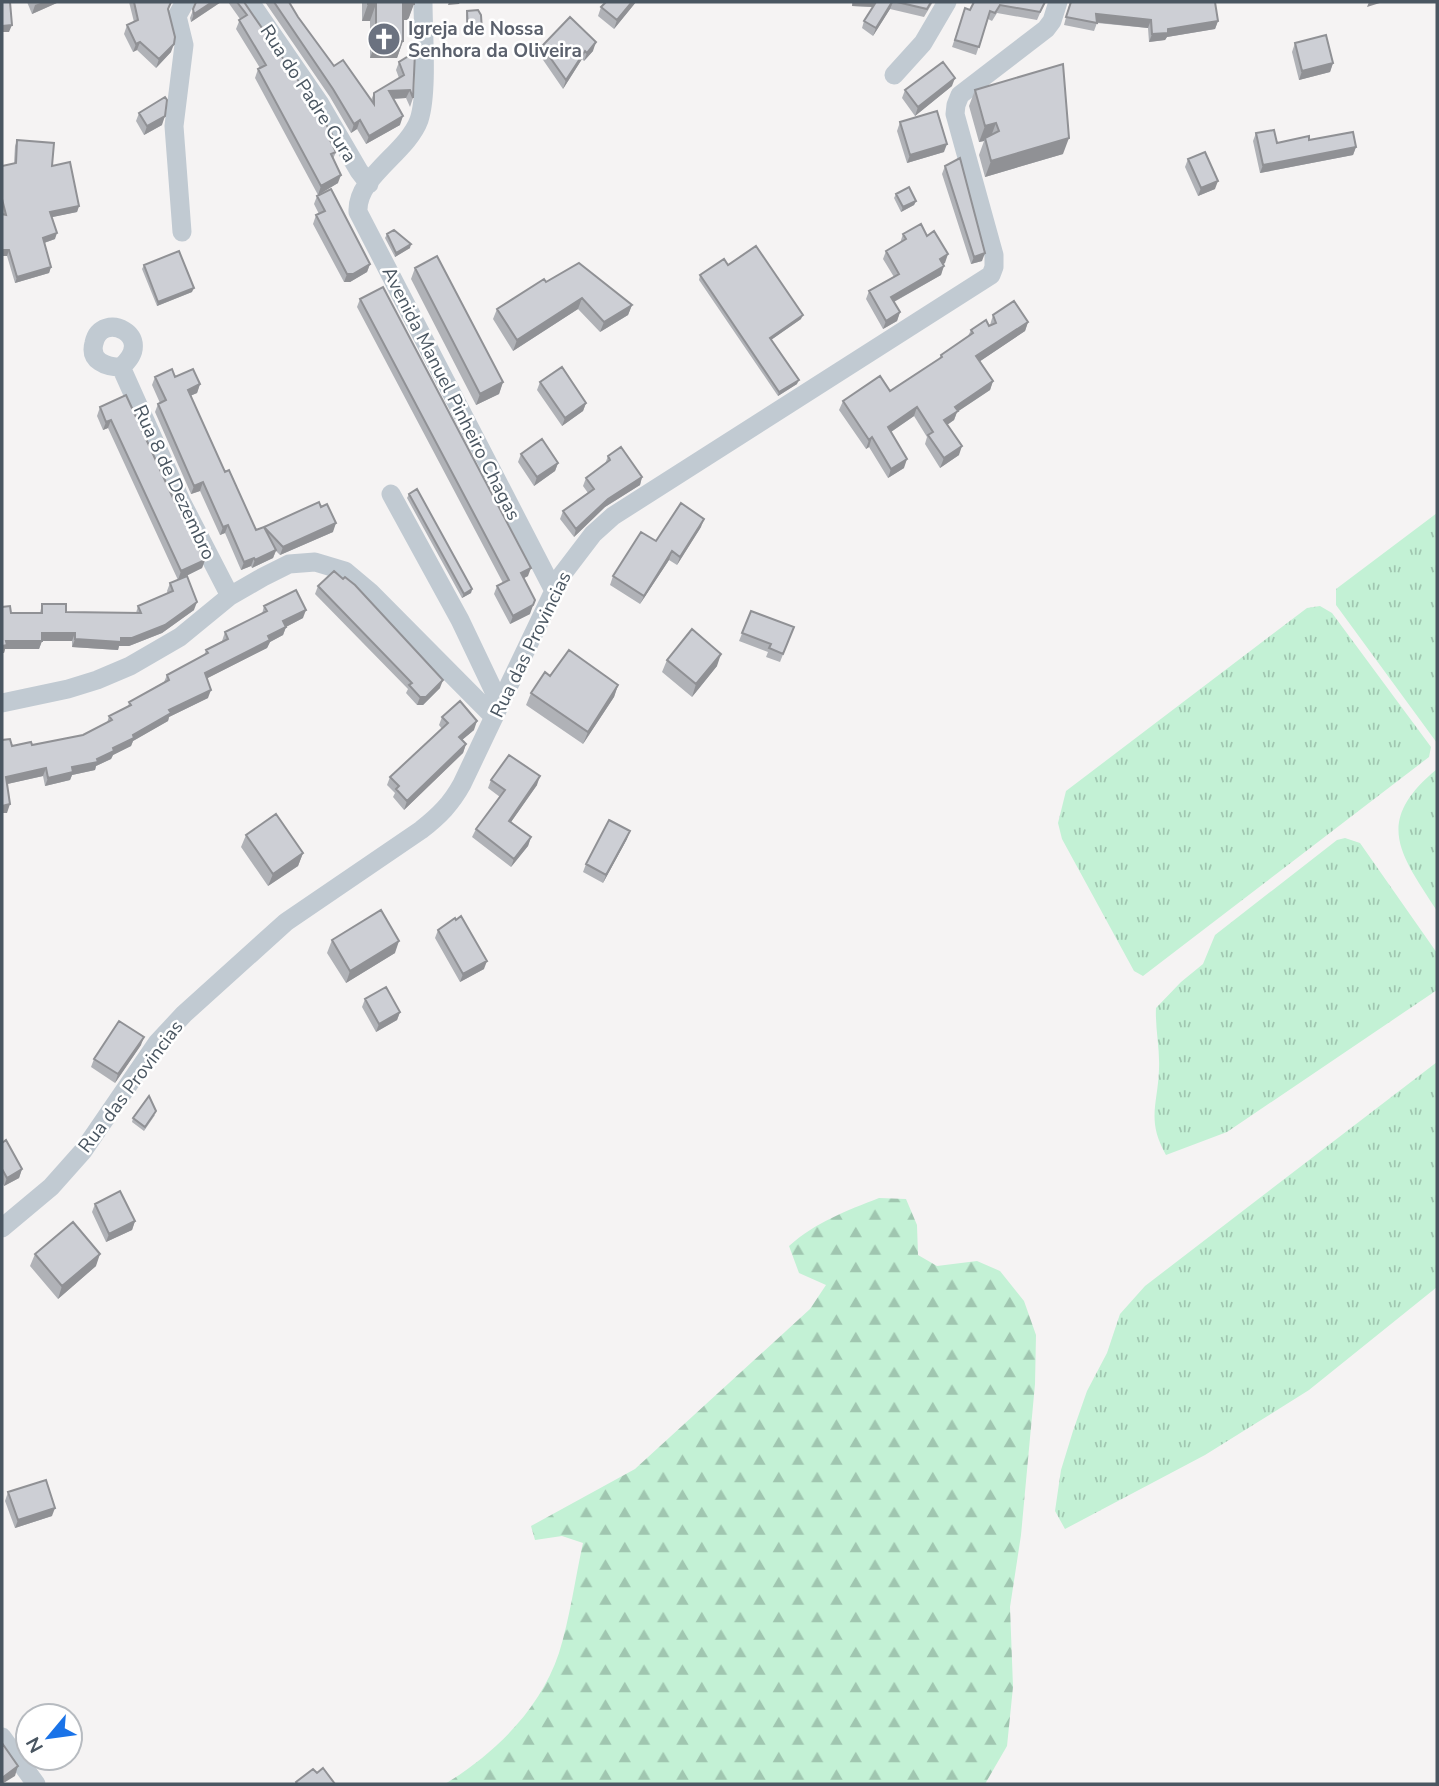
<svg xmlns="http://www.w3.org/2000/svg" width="1439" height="1786" viewBox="0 0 1439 1786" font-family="'Nunito Sans',sans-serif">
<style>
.grass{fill:url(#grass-tufts)}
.forest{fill:url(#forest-firs)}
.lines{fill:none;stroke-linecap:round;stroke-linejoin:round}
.street{stroke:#c1cad2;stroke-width:19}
.wall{fill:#b0b2b7}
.shaded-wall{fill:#909195}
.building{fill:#cdcfd5;stroke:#909195;stroke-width:2}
.labels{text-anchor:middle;stroke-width:5;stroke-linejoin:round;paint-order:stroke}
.worship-label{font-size:19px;font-weight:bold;fill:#5b616d;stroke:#fff;text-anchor:start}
.street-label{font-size:19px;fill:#4a5661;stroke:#fff}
</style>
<defs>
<pattern id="grass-tufts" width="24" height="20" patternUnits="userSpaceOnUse" patternTransform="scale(1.75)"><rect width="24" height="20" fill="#c3f1d5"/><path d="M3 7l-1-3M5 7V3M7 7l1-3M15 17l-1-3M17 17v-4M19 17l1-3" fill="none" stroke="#a0c6b0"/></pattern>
<pattern id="forest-firs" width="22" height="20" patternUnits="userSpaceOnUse" patternTransform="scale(1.75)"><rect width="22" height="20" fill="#c3f1d5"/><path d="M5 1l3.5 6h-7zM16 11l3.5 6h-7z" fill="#a0c6b0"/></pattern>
</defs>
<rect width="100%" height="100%" fill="#f5f3f3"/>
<path class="grass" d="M1437,513V743L1336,605V589Z
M1320,606L1332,613L1431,747L1429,757L1143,976L1134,971L1062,839L1058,823L1066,791L1307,608Z
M1437,769V911C1400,853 1373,822 1437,769Z
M1345,838L1360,843L1437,953V990L1227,1132L1166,1155C1146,1120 1158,1104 1159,1069C1160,1048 1155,1028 1156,1008L1181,982L1203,964L1215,935L1337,840Z
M1437,1062V1287L1309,1390L1205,1455L1065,1529L1055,1511L1061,1470L1073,1431L1087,1391L1107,1353L1120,1314L1145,1286Z"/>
<path class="forest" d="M879,1198L906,1199L917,1225L918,1255L937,1266L977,1261L1000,1271L1024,1301L1036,1335L1035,1384L1021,1535L1010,1607L1013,1687L1007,1746L985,1784H445C495,1753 540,1710 559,1653C570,1618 575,1579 583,1543L562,1536L535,1540L531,1526L635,1469L810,1309L826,1285L799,1273L789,1246C816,1222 846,1211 879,1198Z"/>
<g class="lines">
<path class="street" d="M250,2L320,104L359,171L369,184
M423,2C423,32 428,93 419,120C407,153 356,177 358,212L554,591
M894,75L923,43L947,2
M182,232L174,126L184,45L177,16L185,2
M121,367C106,367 89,361 94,343C101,309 158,336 121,367L181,501L230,596
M391,494L460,620L500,704
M2,703L68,689L97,680L130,666L180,637L230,596L263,577L289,564L315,562L345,571L370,592L494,717
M2,1228L51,1187L83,1151L157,1043L184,1014L286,922L421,830C439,816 451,804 462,784L561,576L593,534L613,516L991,275L994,267V255L955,114L956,105L960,95L1046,29L1052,21L1058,2
M2,1737L36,1784"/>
</g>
<path class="wall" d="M27,2H59L32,14Z
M129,2H171L168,10L171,52L156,68L137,50L133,52L124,34L127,25L134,22Z
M196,2H221L191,22L190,18Z
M228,2H244L336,152L333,159L338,183L318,195L255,78L258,69L260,68L236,29L240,19Z
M265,2H289L298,17L334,66L371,100L374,93L399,78L396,70L399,62L413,98L410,107L406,98L394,99L400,125L366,144L357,129L351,133L330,97Z
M362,2H414L408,20H403V41L397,58H370V21H362Z
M636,2L614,29L598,16L601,7Z
M852,2H933L924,17L890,9L873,36L862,28L864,21L873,7L852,6Z
M974,2H1045L1037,20L997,13L992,21L988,19L976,55L952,47L965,8L970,10Z
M1070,2L1218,21L1215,29L1167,37L1165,40L1149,42L1148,28L1097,23L1094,31L1064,25Z
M467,11L480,35H466V15Z
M1295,43L1333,63L1330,72L1299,80L1292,52Z
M542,46L593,51L584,61L582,59L563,89L539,54Z
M952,86L915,116L902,98L905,90Z
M975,90L1063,154L985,177L979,155L984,141L979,142L969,106Z
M139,113L162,125L144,135L136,121Z
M900,122L944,152L907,163L897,131Z
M1256,133L1277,143L1309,140L1356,147L1353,155L1260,173L1253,141Z
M17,140L52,166L79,206L77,212L52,217L55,239L44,243L51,267L49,273L15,283L7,256H2V166L14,163L15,146Z
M1188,159L1215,189L1198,196L1185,167Z
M945,166L982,261L971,264L942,174Z
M896,194L916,201L914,205L901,212L894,198Z
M317,196L370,264L367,272L350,282H344L313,224L316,215L319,214L314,204Z
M387,234L410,248L395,257L385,238Z
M903,234L927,236L945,263L943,264L941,275L894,302L900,312L897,321L883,329L866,299L869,291L894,277L883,259L886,251L900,243Z
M144,265L192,292L157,306L142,269Z
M415,268L503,382L499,394L476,405L411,279Z
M700,275L801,319L771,340L797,384L778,396L699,280Z
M546,282L632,305L628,315L600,332L578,309L513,351L493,319L497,309Z
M360,299L528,576L524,578L530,614L510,624L494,594L497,586L503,583L357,307Z
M993,315L1028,322L1025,331L980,361L993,381L990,390L957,412L954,420L947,425L959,455L940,468L925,444L927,437L914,416L891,432L904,468L888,478L869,447L866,449L839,410L843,401L890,391L939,359L941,355L968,336L971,330L990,325Z
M155,377L200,384L197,393L190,396L225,472L256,530L319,502L333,532L280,555L276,551L273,558L252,568L251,566L241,570L225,533L220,535L200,491L191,494L155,412L158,404L160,403L152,385Z
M540,382L586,403L583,411L562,426L537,390Z
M100,407L173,498L205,560L202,568L178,580L108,428L103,430L97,416Z
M521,454L558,463L555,471L534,486L518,462Z
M608,456L642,477L640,485L605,507L574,537L560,519L563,511L588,493L583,486L586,478L605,464Z
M409,494L472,589L471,593L462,598L407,498Z
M701,527L677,565L669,560L640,604L610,585L613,576L656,541Z
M170,583L194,610L162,633L129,646H119L118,650L72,647V641H42L39,649H5L4,653H2V607L11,613H40L42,604L66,612L136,613L138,606L168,594L167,591Z
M318,586L440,688L423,705H417L406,693L408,689L315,594Z
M264,606L303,618L286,627L283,635L270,642L267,648L207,678L208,698L169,717L168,721L133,741L131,746L113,755L111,759L96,766L95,770L72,775L70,780L45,786L43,776L7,784V813H2V740L12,746L32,745L83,735L107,723L109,716L128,707L129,702L164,682L167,675L204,656L206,650L222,641L225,632L262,614Z
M751,611L794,627L780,662L766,657L768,652L739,641Z
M667,660L717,666L692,697L662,672Z
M550,676L618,685L614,697L583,744L526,705L531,693Z
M442,717L474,730L462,740L466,744L463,753L404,810L393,797L395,793L387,785L390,777L442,729L439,725Z
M491,780L537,785L511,822L531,837L528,846L511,867L472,837L476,829L500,797L488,788Z
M246,835L303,853L298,866L268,886L241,847Z
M627,839L603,883L583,872L586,864Z
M438,930L484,969L460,982L435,938Z
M332,940L395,953L346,983L327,953Z
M365,999L400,1012L397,1020L376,1032L362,1007Z
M141,1045L115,1083L91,1067L94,1059Z
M155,1115L144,1131L132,1122L133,1118Z
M2,1143L22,1169L19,1178L4,1186L2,1182Z
M95,1204L135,1221L132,1230L106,1242L92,1212Z
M35,1254L96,1266L58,1299L30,1266Z
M8,1492L52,1516L15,1528L5,1501Z"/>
<path class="shaded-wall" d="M43,2H59L32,14L35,5Z
M212,2H221L191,22L194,14Z
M449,2H460L459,4L448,5Z
M632,2H636L614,29L617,20Z
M853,2H877L875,7L852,6Z
M893,2L890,9L873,36L876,28Z
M1369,2H1383L1367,7Z
M368,4H376L370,21H362Z
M403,4H414L408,20H397Z
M1096,14L1151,20L1148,28L1093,22Z
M1218,21L1215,29L1167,37L1165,40L1149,42L1152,34L1168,29Z
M12,25L9,32H2V26Z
M468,31H482L480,35H466Z
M403,41L397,58H370L376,42Z
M140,42L137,50L133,52L136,44Z
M596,42L593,51L584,61L587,53Z
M174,44L171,52L156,68L159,59Z
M585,51L582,59L563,89L566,80Z
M1333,63L1330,72L1299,80L1302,71Z
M955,78L952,86L915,116L918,107Z
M410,90L406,98L386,99L389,91Z
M165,116L162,125L144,135L147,126Z
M403,116L400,125L366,144L369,136Z
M360,120L357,129L351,133L354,124Z
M996,123L990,139L985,138L984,141L979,142L985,126Z
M1069,138L1063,154L985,177L991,161Z
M947,144L944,152L907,163L910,155Z
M1356,147L1353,155L1260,173L1263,165Z
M341,175L338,183L318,195L321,186Z
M1218,181L1215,189L1198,196L1201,188Z
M916,201L914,205L901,212L903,207Z
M79,206L77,212L48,218L50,212Z
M57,233L55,239L41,244L43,238Z
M411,244L410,248L395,257L396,253Z
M2,250H9L7,256H2Z
M985,253L982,261L971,264L974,257Z
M948,254L945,263L937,267L940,259Z
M370,264L367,272L350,282H344L347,274Z
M944,266L941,275L888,305L891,297Z
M51,267L49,273L15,283L17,277Z
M194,288L192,292L157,306L158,302Z
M582,298L578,309L513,351L517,340Z
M632,305L628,315L600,332L604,322Z
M900,312L897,321L883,329L886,321Z
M803,315L801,319L768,342L770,338Z
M1028,322L1025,331L973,366L976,356Z
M799,380L797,384L778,396L779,392Z
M993,381L990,390L957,412L954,420L941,429L944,420L955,407Z
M503,382L499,394L476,405L480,394Z
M200,384L197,393L185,398L188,390Z
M586,403L583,411L562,426L565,418Z
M917,407L914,416L885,436L888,427Z
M111,420L108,428L103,430L106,422Z
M872,437L869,447L866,449L869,440Z
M962,446L959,455L940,468L944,458Z
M907,459L904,468L888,478L891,469Z
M558,463L555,471L534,486L537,477Z
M642,477L640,485L605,507L574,537L576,529L608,499Z
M203,482L200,491L191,494L194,486Z
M704,519L701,527L677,565L680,557Z
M336,523L333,532L280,555L283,547Z
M228,525L225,533L220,535L223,527Z
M276,550L273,558L252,568L255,560Z
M672,551L669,560L640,604L644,596Z
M254,558L251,566L241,570L244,562Z
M205,560L202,568L178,580L181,571Z
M531,568L528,576L518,581L521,573Z
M472,589L471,593L462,598L464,594Z
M535,600L530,614L510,624L513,616Z
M197,602L194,610L162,633L129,646H119L118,650L72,647L75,639L121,638Z
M306,610L303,618L280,630L283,621Z
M286,627L283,635L270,642L267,648L202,681L205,673L268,636Z
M42,633H75L72,641H42L39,649H5L4,653H2V646L6,641Z
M721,654L717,666L692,697L696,684Z
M443,680L440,688L423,705H417L420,697Z
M618,685L614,697L583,744L588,732Z
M211,690L208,698L169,717L168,721L133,741L131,746L113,755L111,759L96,766L95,770L72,775L70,780L45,786L48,778L72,767L97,759L169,710Z
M477,721L474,730L456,745L459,737Z
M466,744L463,753L404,810L407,801Z
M46,768L43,776L3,785L6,777Z
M540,776L537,785L506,829L509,821Z
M10,804L7,813H2V806Z
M630,831L627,839L603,883L606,875Z
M531,837L528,846L511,867L514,859Z
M303,853L298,866L268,886L273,874Z
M399,941L395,953L346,983L350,971Z
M487,961L484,969L460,982L463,974Z
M400,1012L397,1020L376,1032L379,1024Z
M144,1037L141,1045L115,1083L118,1074Z
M22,1169L19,1178L4,1186L7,1178Z
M135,1221L132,1230L106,1242L109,1234Z
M100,1254L96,1266L58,1299L62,1286Z
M55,1508L52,1516L15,1528L18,1520Z
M18,1766L15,1776L2,1784V1778Z"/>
<path class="building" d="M2,2H10L12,25L2,26Z
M134,2H171L168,9L175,37L174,44L159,59L140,42L136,44L127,25L138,20Z
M196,2H212L194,14L193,9Z
M237,2H244L313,102L333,136L329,138L336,152L331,154L341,175L321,186L258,69L266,65L239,20L247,15Z
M274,2H289L298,17L334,66L343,60L374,104V93L404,75L399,62L415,52L413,98L410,90L389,91L403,116L369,136L360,120L354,124L333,89Z
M368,2H414V4H403V41L376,42V4H368Z
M606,2H632L617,20L601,7Z
M876,2H892L876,28L864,21Z
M897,2H931L927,9Z
M974,2H1045L1040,12L1000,5L995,13L990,11L979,47L955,40L965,8L970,10Z
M1071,2H1215L1218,21L1168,29V33L1152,34L1151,20L1096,14L1097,23L1066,17Z
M478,10L481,15L482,31H468L467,11Z
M570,17L596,42L587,53L585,51L566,80L542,46Z
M1326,35L1333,63L1302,71L1295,43Z
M943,62L955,78L918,107L905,90Z
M1063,64L1069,138L991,161L985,138L999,131L996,123L985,126L975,90Z
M165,97L167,100L165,116L147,126L139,113Z
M937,111L947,144L910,155L900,122Z
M1274,130L1277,143L1309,136V140L1353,132L1356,147L1263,165L1256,133Z
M17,140L54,143L52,166L70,162L79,206L50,212L57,233L43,238L51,267L17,277L9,250H2V214L6,215L2,199V166L16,163Z
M1205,152L1218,181L1201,188L1188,159Z
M960,158L985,253L974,257L945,166Z
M909,187L916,201L903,207L896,194Z
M331,189L370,264L353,274H347L316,215L325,211L317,196Z
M921,224L927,236L934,231L948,254L940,259L944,266L891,297L900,312L886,321L869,291L899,274L886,251L906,239L903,234Z
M394,230L411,244L396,253L387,234Z
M756,246L803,315L770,338L799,380L779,392L700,275L724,259L728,265Z
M179,251L194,288L158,302L144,265Z
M437,256L503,382L480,394L415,268Z
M579,263L632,305L604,322L582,298L517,340L497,309L544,279L546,282Z
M383,287L531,568L521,573L535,600L533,605L513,616L497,586L509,580L360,299Z
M1014,301L1028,322L976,356L993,381L955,407L958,411L944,420L962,446L944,458L928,435L933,432L917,407L888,427L907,459L891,469L872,437L869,440L843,401L880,376L890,391L942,357L941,355L973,333L971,330L986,320L989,326L996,323L993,315Z
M562,367L586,403L565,418L540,382Z
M172,369L175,377L193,369L200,384L188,390L225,472L229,470L256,530L264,527L276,550L255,560L254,558L244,562L228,525L223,527L203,482L194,486L158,404L166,400L155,377Z
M126,395L173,498L205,560L181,571L111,420L106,422L100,407Z
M542,439L558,463L537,477L521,454Z
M621,447L642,477L608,499L576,529L563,511L594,489L586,478L610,460L608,456Z
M417,489L472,589L464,594L409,494Z
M319,502L321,507L327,504L336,523L283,547L264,527Z
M681,503L704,519L680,557L672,551L644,596L613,576L641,532L656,541Z
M334,571L343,579L345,577L355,585L443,680L426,697H420L409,685L412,683L318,586Z
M187,576L197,602L165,625L132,638H121V642L75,639V633H42V641H6L7,645L2,646V607L10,606L11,613H42V604H66V612L141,613L138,606L173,591L170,583Z
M296,590L306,610L283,621L286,627L268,636L270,640L205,673L211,690L169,710L171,713L133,735L134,738L113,748L114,751L97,759L98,762L72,767L73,772L48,778L46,768L6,777L10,804L2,806V740L10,739L12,746L31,742L32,745L83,735L112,720L109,716L131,705L129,702L169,680L167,675L208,653L206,650L228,639L225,632L267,611L264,606Z
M751,611L794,627L783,654L769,648L771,644L742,633Z
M692,629L721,654L696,684L667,660Z
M569,650L618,685L588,732L531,693L545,672L550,676Z
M460,701L477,721L459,737L466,744L407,801L396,789L399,786L390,777L448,723L442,717Z
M509,755L540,776L509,821L531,837L514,859L476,829L505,790L491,780Z
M276,814L303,853L273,874L246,835Z
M609,820L630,831L606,875L586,864Z
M381,910L399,941L350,971L332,940Z
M461,916L487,961L463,974L438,930L455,918L456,920Z
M386,987L400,1012L379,1024L365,999Z
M119,1021L144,1037L118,1074L94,1059Z
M149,1096L156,1111L145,1127L133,1118Z
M6,1140L22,1169L7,1178L2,1169V1143Z
M120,1191L135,1221L109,1234L95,1204Z
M73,1222L100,1254L62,1286L35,1254Z
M46,1480L55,1508L18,1520L8,1492Z
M2,1743L18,1766L2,1778Z
M323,1768L335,1784H297L296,1782L313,1769L317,1773Z"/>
<defs>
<symbol id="church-disc" viewBox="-11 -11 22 22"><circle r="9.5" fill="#6b7280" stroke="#fff"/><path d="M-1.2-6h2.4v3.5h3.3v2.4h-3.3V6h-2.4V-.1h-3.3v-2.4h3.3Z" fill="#fff"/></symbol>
</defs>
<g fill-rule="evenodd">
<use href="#church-disc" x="365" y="20" width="38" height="38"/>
</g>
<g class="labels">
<g class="worship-label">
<text x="408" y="35">Igreja de Nossa<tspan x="408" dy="22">Senhora da Oliveira</tspan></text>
</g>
<g class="street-label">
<text transform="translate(309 93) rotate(57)" y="7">Rua do Padre Cura</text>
<text transform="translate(452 393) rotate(63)" y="7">Avenida Manuel Pinheiro Chagas</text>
<text transform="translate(175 482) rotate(65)" y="7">Rua 8 de Dezembro</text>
<text transform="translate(530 644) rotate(-64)" y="7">Rua das Provincias</text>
<text transform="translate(130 1086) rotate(-53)" y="7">Rua das Provincias</text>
</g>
</g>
<rect width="1439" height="1786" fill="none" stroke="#4a5661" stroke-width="7"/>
<g transform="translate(49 1737) rotate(241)"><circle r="33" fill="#ffffff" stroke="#b7bbc0" stroke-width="2"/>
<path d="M0-5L12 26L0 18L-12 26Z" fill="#1a73e8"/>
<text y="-10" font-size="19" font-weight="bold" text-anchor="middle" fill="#4a5661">N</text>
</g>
</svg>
